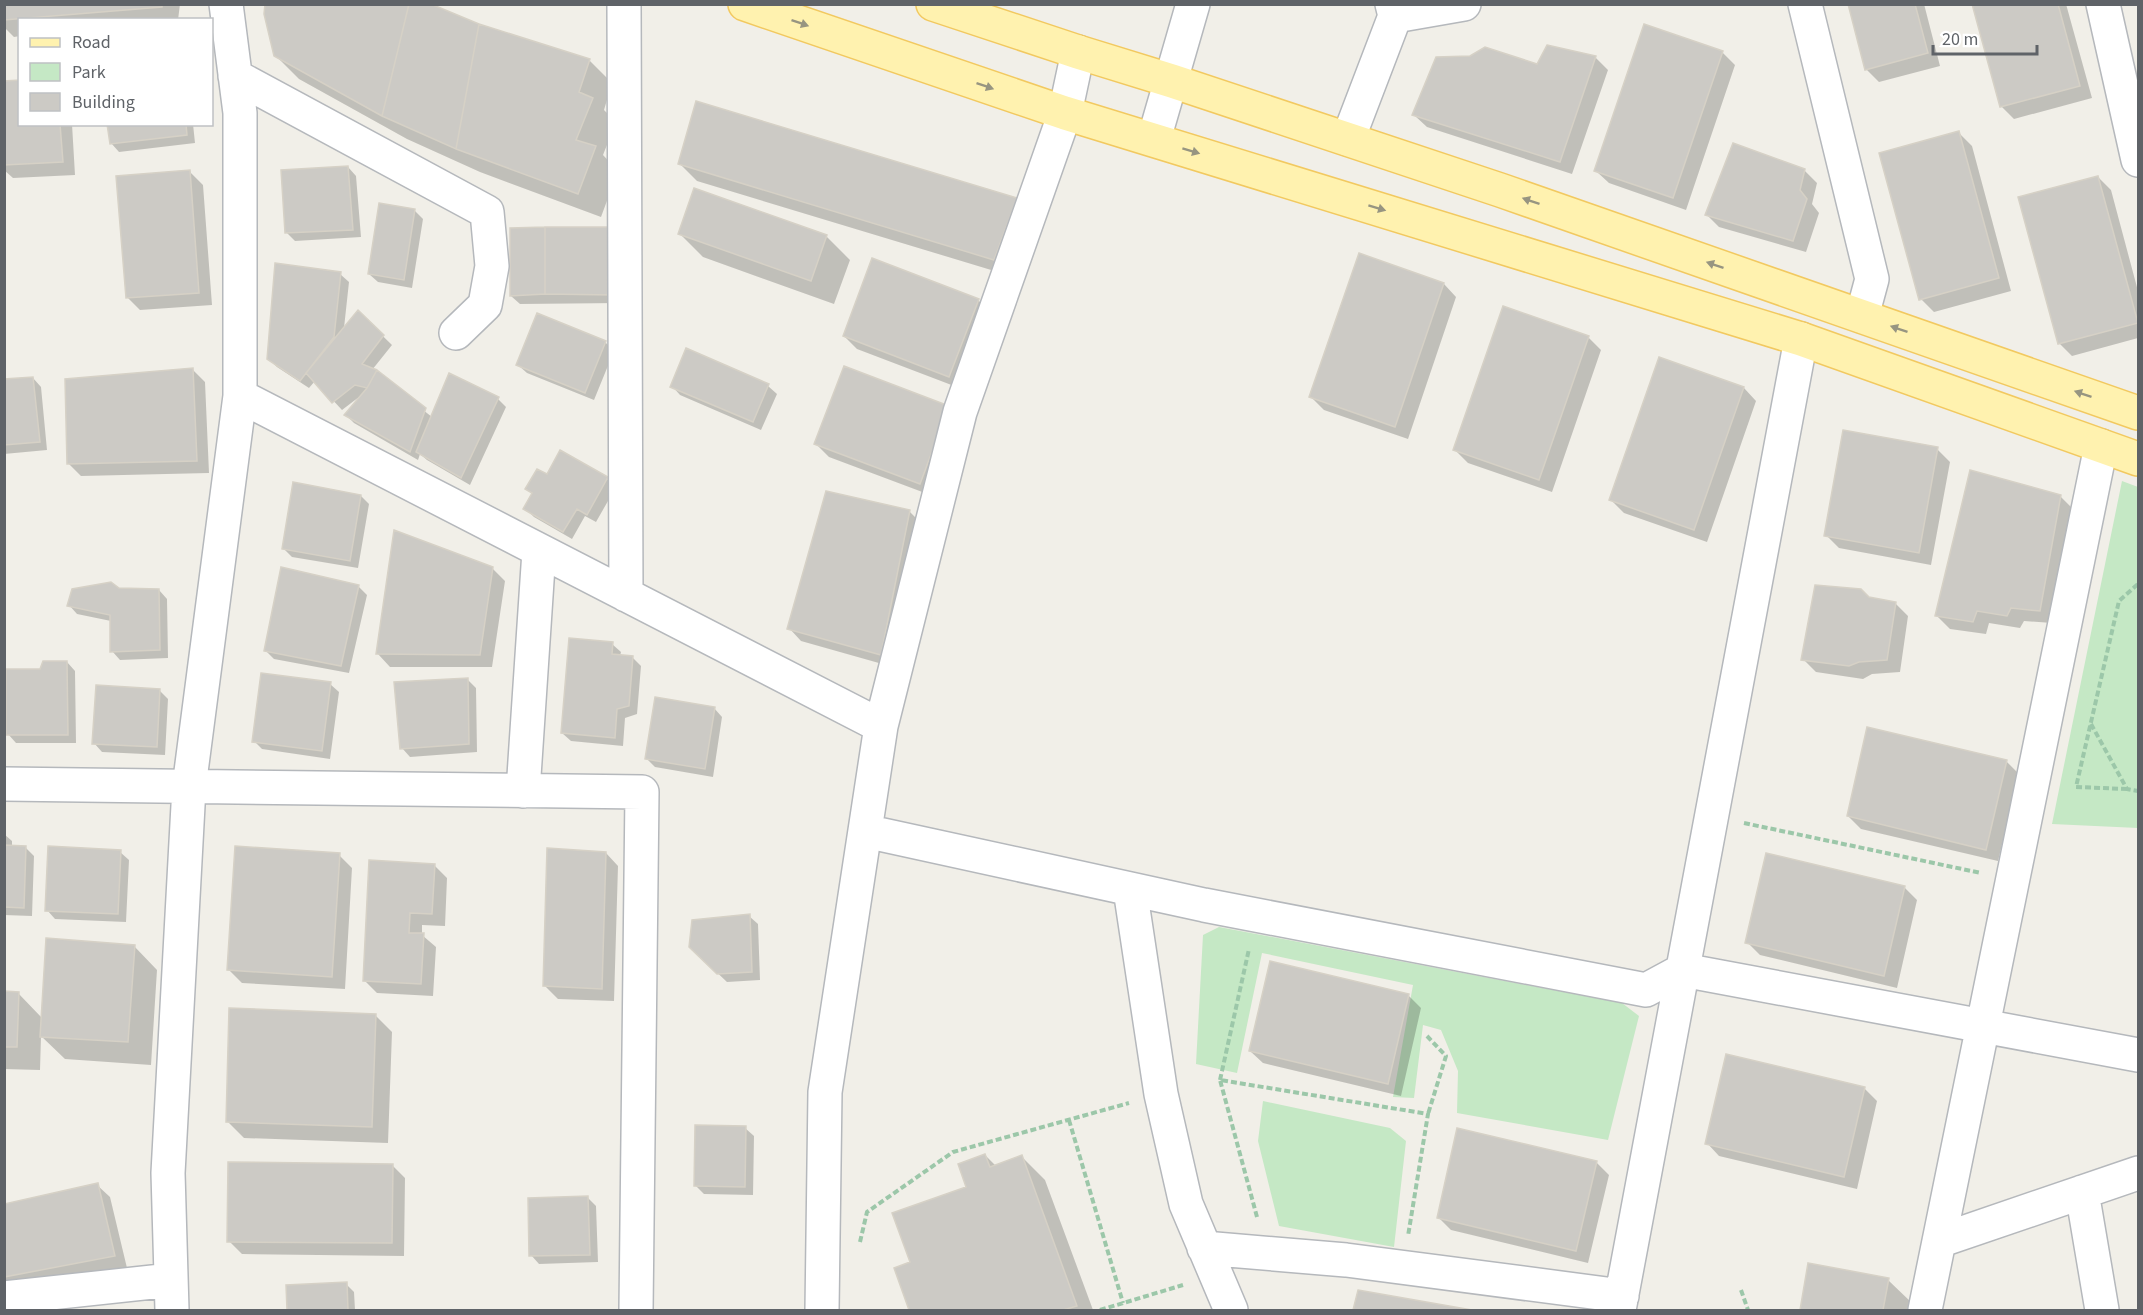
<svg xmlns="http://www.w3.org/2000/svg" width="2143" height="1315" viewBox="0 0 2143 1315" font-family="'Source Sans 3',sans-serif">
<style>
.green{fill:#c5e8c5}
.shadow{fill:#0003}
.building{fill:#cccac5;stroke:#d6d1c6;stroke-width:1.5}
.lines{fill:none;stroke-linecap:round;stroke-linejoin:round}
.minor-casing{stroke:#b5b8bc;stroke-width:36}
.major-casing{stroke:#f2c960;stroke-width:36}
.path{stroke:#9cc7a9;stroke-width:4;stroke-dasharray:6 3;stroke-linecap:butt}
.minor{stroke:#fff;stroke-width:33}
.major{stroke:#fff2af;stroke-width:33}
.oneway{fill:#979581}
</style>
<rect width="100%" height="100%" fill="#f1efe8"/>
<path class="green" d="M2122,481L2138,487V828L2052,824Z
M1219,927L1622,1003L1639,1016L1608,1140L1457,1113L1458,1071L1441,1030L1423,1025L1414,1098L1393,1097L1413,985L1262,953L1237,1073L1196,1064L1203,935Z
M1263,1101L1390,1128L1406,1141L1394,1247L1279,1226L1258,1141Z"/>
<path class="shadow" d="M4,4H180L178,20H20V36L14,37L4,27Z
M1849,4H1924L1940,66L1879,82L1866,69Z
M1973,4H2066L2092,98L2014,119L2001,106Z
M479,26L589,60L612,83L604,110L616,122L603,155L618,171L601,217L480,172L407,139L299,79L275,55Z
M1722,52L1735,65L1686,210L1609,183L1596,171Z
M1595,57L1608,70L1572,174L1427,127L1414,115L1538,66Z
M4,82L20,124H72L75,175L13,178L4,170Z
M109,124H193L195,143L119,152L111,143Z
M1959,133L1972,146L2011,291L1934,312L1921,299Z
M680,164L1016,199L1033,216L1011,276L697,181Z
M348,167L356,176L361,237L295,241L287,233Z
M1804,170L1817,183L1812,204L1819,213L1806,252L1719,227L1707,215Z
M190,172L203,185L212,305L140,310L127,297Z
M2098,177L2111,190L2138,291V338L2072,356L2059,343Z
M415,211L423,219L412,288L378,282L369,274Z
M511,230L621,303L520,304L511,296Z
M680,234L826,236L850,260L834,304L703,257Z
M1360,255L1444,284L1456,297L1408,439L1324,410L1311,397Z
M340,274L349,282L344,328L358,312L392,345L372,370L432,417L498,399L506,407L470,485L427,460L420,454L418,460L354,423L346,415L360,398L359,397L342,410L315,381L309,388L277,367L268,358Z
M978,300L991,313L962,389L857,349L844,336Z
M1588,337L1601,350L1552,492L1468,463L1455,450Z
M605,342L614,351L594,400L527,373L518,365Z
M687,350L768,386L777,394L761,430L680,395L672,386Z
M193,370L205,382L209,473L81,476L68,463Z
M33,378L41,387L47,450L4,454V381Z
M1744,388L1756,401L1707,542L1624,513L1611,500Z
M949,407L933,496L829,457L816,444Z
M1937,449L1950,462L1931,565L1839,548L1826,535Z
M561,452L607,479L616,487L596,522L585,516L572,539L534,517L525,508L533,495L527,489L547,476Z
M361,496L369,504L358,568L292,557L283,548Z
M2060,496L2073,509L2052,623L2024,621L2020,628L1989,623L1986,634L1950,629L1937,616Z
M909,511L922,524L893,667L801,641L789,628Z
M492,568L505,581L492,667H390L378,654Z
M358,586L367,595L349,673L274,659L265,650Z
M118,590H159L167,599L168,658L120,660L112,651L111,621L77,614L69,605Z
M1868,598L1895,603L1908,616L1900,672L1872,674L1863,679L1816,672L1803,659Z
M612,644L621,652L620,656L633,658L641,666L637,714L625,718L623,746L571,741L562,733Z
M67,662L75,671L76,743H16L8,734L41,670Z
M467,679L476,688L477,752L410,757L402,748Z
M330,684L339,692L330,759L262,749L254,741Z
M160,691L168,699L165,755L102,752L94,743Z
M714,708L722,717L713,777L655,767L647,759Z
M2006,761L2019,774L1998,861L1861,829L1848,816Z
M4,834L12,841V847H25L34,856L32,916L4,915Z
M120,852L129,860L126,922L55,919L47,910Z
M606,853L618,866L614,1001L558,999L545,986Z
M339,855L352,868L345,989L242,983L229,970Z
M434,865L447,878L445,926L422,925V935L436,947L433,996L377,993L364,980Z
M1905,888L1917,900L1897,988L1760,955L1747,942Z
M749,916L758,924L760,980L727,982L690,947Z
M134,946L157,970L151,1065L65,1059L41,1036L40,1070L4,1069V993H18L42,1018Z
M1408,995L1421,1008L1401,1096L1263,1063L1250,1051Z
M375,1015L392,1032L388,1143L244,1138L227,1121Z
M1864,1088L1877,1101L1857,1189L1719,1156L1707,1143Z
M745,1128L754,1136L753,1195L704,1194L695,1185Z
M985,1155L996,1166L1022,1157L1045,1180L1093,1310H910L896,1269L912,1263L968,1188Z
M1596,1162L1609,1175L1588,1263L1451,1230L1438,1217Z
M392,1165L405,1178L404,1256L242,1254L229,1241Z
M97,1185L110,1197L127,1268L16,1290L4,1278V1205Z
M588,1198L596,1206L598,1262L539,1264L531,1255Z
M1809,1265L1888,1280L1912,1303L1910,1310H1801Z
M346,1284L354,1292L355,1310H289L287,1286Z
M1359,1292L1463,1310H1354Z"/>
<path class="building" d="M4,4H162V7L4,20Z
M265,4H409L382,116L274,56L264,14Z
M409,4H431L479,24L456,149L382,116Z
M1848,4H1915L1928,53L1865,70Z
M1972,4H2058L2080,86L2000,107Z
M479,24L590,59L579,92L593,98L576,140L596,146L578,194L456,149Z
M1644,24L1723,51L1673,198L1594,171Z
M1547,45L1596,56L1560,162L1412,115L1436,57L1470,56L1485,47L1537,64Z
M20,80V124H60L63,162L4,165V81Z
M696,101L1017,198L994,260L678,164Z
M107,124H186L187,135L110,144Z
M1959,131L1999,278L1919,300L1879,153Z
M1733,143L1805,169L1800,190L1807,199L1793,241L1705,215Z
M348,166L353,230L285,233L281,170Z
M190,170L199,293L126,298L116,176Z
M2098,176L2138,323L2058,344L2018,197Z
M694,188L827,235L811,281L678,234Z
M379,203L415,209L404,280L368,274Z
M545,227H613L614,295L545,294Z
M545,227V294L510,296V228Z
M1359,253L1444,283L1395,427L1309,397Z
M872,258L979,299L949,377L843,336Z
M275,263L341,272L334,337L300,381L267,359Z
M1503,306L1589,336L1539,480L1453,450Z
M358,310L384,335L362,364L377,370L367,388L355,385L332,403L306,373Z
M537,313L606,341L585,393L516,365Z
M686,348L769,384L753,422L670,387Z
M1659,357L1744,387L1694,530L1609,500Z
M844,366L949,406L920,484L814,444Z
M193,368L197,461L67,464L65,379Z
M377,370L426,408L410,452L344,415L367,388Z
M449,373L499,397L461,478L416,452Z
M33,377L40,442L4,445V379Z
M1843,430L1938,447L1919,553L1824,536Z
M560,450L608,477L587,515L577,509L563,532L523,509L532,493L525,489L537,469L547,474Z
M1970,470L2061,495L2040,611L2011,608L2007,616L1977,611L1973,622L1935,616Z
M293,482L361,495L350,561L282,549Z
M826,491L910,510L881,655L787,629Z
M394,530L493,567L480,655L376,654Z
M281,567L359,585L341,666L264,651Z
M111,582L119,588L159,589L160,650L110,652V615L67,606L72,589Z
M1815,585L1861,589L1869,597L1896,602L1887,660L1859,662L1849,666L1801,660Z
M569,638L613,642L612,654L633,656L629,706L617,709L615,738L561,733Z
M43,661H67L68,735H6V669H40Z
M261,673L331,682L322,751L252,742Z
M468,678L469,744L400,749L394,682Z
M96,685L160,689L157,747L92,744Z
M655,697L715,707L705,769L645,759Z
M1867,727L2007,760L1986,850L1847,816Z
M4,845L26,846L24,908L4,907Z
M48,846L121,850L118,914L45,911Z
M235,846L340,853L332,977L227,970Z
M547,848L606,852L602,989L543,986Z
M1766,853L1905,886L1884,976L1745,943Z
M369,860L435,864L432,914L410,913L409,933H424L421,984L363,981Z
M750,914L752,972L717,974L689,947L692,920Z
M46,938L135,945L128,1042L40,1037Z
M1270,961L1409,994L1388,1084L1249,1051Z
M4,991L19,992L17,1047H4Z
M229,1008L376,1014L372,1127L226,1122Z
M1726,1054L1865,1087L1844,1177L1705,1144Z
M695,1125L746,1126L745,1187L694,1186Z
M1457,1128L1597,1161L1576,1251L1437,1218Z
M985,1154L990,1167L1022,1155L1077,1306L1063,1310H909L894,1268L910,1262L892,1213L966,1187L958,1164Z
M228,1162L393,1164L392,1243L227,1242Z
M98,1183L115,1256L4,1277V1204Z
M588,1196L590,1255L529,1256L528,1198Z
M1808,1263L1889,1278L1883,1310H1800Z
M347,1282L348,1310H287L286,1285Z
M1358,1290L1472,1310H1353Z"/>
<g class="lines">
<defs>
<path id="minor" d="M624,4L626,595
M1805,4L1872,279L1862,316
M2103,4L2138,160
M1395,16L1464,4
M235,76L487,212L492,266L485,305L456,333
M1154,139L1193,4
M1348,139L1395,16L1392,4
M240,396L881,726
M4,784L642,792L636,1310
M523,791L539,551
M865,831L1204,905L1646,990L1683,970L2138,1055
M1130,889L1161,1094L1186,1204L1231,1310
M2082,1192L2102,1310
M1939,1241L2138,1173
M1204,1248L1346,1260L1622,1296
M4,1298L171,1280
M172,1310L168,1173L189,787L240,396V113L226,4
M822,1310L825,1092L881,726L960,412L1065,113L1078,52
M1619,1310L1801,339
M1925,1310L2101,446"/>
<path id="major" d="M745,4L1065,113L1801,339L2138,459
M933,4L1078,52L1172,81L1500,190L2138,413"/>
</defs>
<use href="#minor" class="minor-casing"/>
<use href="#major" class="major-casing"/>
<path class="path" d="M2091,724L2127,789L2138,791
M2127,789L2076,787L2119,601L2138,584
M1744,823L1981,873
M1427,1036L1446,1056L1428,1114
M1220,1080L1249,949
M1069,1120L1123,1303
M1257,1217L1220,1080L1428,1114L1408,1236
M860,1242L867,1212L953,1152L1129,1103
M1741,1290L1748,1310
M1100,1310L1183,1285"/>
<use href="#minor" class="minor"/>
<use href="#major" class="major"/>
</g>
<defs><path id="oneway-solid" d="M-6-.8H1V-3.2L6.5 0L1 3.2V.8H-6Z" transform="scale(1.5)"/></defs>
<g class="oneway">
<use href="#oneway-solid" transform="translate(800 23) rotate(19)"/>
<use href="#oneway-solid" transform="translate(985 86) rotate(19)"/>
<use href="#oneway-solid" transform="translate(1191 151) rotate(17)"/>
<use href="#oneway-solid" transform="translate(1531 201) rotate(-161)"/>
<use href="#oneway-solid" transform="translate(1377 208) rotate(17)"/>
<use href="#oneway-solid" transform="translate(1715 265) rotate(-161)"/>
<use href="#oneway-solid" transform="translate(1899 329) rotate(-161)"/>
<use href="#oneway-solid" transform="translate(2083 394) rotate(-161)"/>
</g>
<rect width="2143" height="1315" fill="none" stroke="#5f6368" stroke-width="12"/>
<rect x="18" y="18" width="195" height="108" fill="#ffffff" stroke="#bfc1c3" stroke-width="1.5"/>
<rect x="30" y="38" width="30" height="9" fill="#fff2af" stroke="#bfc1c3" stroke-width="1.5"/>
<text x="72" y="48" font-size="18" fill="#5f6368">Road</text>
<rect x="30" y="63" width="30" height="18" fill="#c5e8c5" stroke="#bfc1c3" stroke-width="1.5"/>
<text x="72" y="78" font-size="18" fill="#5f6368">Park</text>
<rect x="30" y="93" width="30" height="18" fill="#cccac5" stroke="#bfc1c3" stroke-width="1.5"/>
<text x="72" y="108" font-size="18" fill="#5f6368">Building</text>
<path d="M1933 45v9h104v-9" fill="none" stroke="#5f6368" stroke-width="3"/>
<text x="1942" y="45" font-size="18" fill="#5f6368" stroke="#ffffff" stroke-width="4.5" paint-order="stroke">20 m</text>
</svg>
